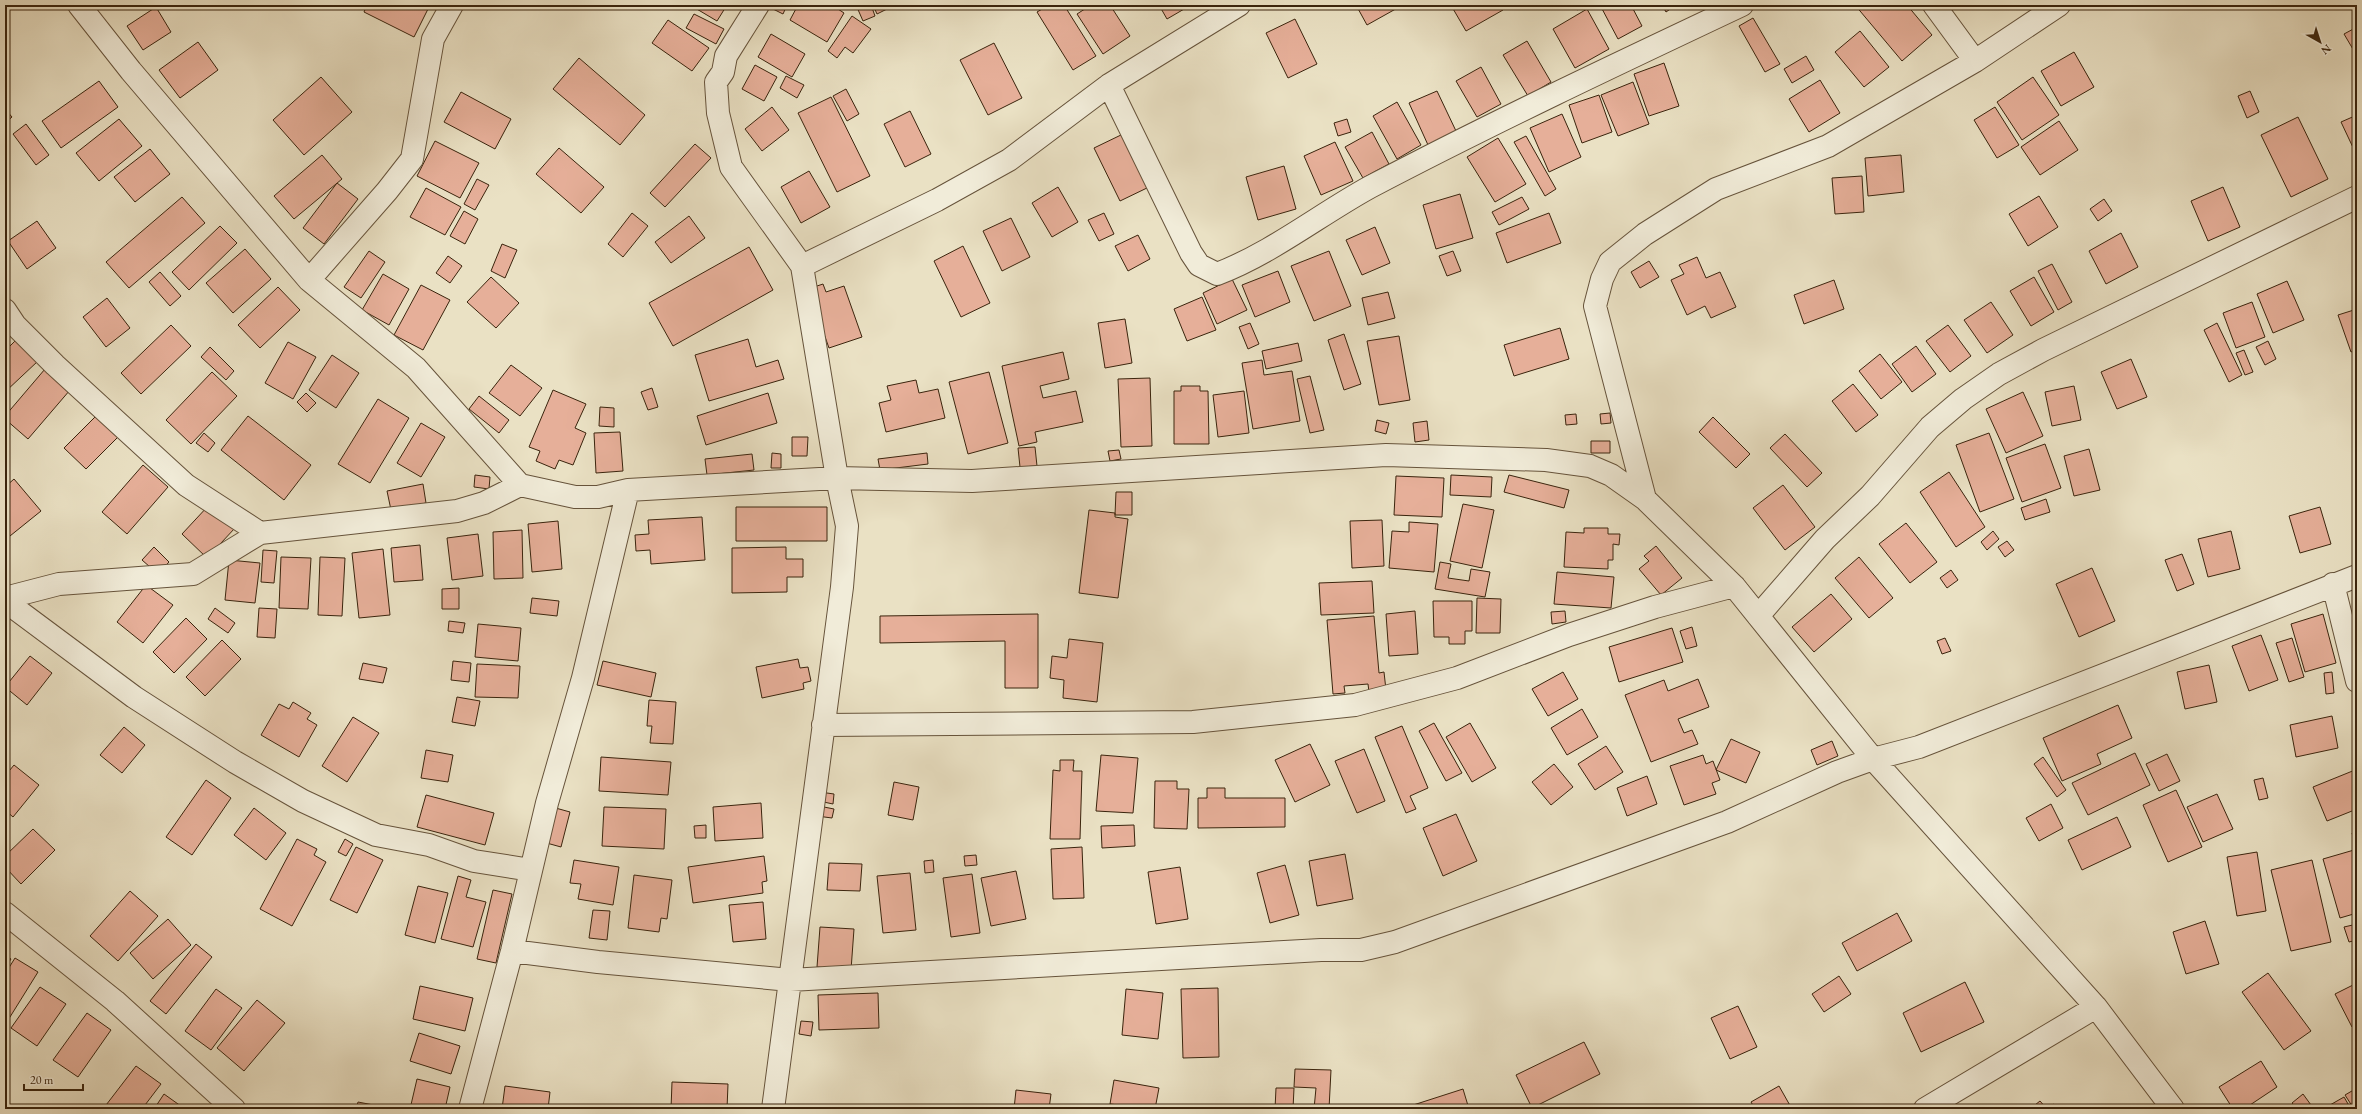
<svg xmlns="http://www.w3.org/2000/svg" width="2362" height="1114" viewBox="0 0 2362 1114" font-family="'EB Garamond',serif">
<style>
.building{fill:#e6af99;stroke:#3a240d}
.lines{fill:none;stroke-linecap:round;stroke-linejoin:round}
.minor-casing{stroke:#66533b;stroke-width:24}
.minor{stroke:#f1ecd9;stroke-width:22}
</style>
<rect width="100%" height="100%" fill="#eae1c4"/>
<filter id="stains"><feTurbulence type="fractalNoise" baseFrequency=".005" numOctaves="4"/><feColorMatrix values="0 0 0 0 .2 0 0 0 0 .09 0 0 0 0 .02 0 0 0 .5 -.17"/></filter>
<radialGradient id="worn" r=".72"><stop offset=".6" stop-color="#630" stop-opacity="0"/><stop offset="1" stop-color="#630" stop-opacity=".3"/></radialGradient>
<path class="building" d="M367,5H430L414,37L364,12Z
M690,5H727L717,21Z
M770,5H787L783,14L769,7Z
M798,5H832L844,13L827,42L790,20Z
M856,5H871L875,16L863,21Z
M873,5H888L889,8L877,14Z
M1049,5H1064L1096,56L1073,70L1037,12Z
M1091,5H1110L1130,36L1103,54L1077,14Z
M1159,5H1191L1167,19Z
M1356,5H1401V6L1367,25Z
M1456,5H1500L1503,10L1466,31L1452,7Z
M1574,5H1586L1577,10Z
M1600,5H1631L1642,26L1618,39Z
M1662,5H1676L1666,12Z
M1855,5H1907L1932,35L1902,61Z
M156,7L171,32L143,50L127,26Z
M1587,9L1609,49L1575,68L1553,29Z
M694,14L724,29L716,44L686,28Z
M852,16L871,29L853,53L845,47L837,58L828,51Z
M1753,18L1780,64L1765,72L1739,26Z
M1295,19L1317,64L1288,78L1266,33Z
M668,20L709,48L692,71L652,43Z
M2357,27V56L2344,34Z
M1860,31L1889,67L1864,87L1835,52Z
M771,34L805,54L792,77L758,57Z
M1527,41L1551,82L1528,96L1503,55Z
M198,42L218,70L180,98L159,70Z
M994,43L1022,98L988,115L960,60Z
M2074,52L2094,87L2061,106L2041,71Z
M1806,56L1814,70L1792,83L1784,69Z
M579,58L645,115L620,145L553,89Z
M1664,63L1679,106L1649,116L1634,74Z
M755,65L777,77L764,101L742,89Z
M1481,67L1501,104L1477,117L1456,81Z
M786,76L804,85L797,98L780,88Z
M321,77L352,112L304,155L273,120Z
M2033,77L2059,115L2022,140L1997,102Z
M1820,80L1840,113L1809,132L1789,99Z
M99,81L118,107L61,148L42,121Z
M1633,82L1649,124L1618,136L1601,95Z
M846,89L859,114L847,121L833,96Z
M1437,91L1456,131L1428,145L1409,103Z
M2250,91L2259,112L2247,118L2238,96Z
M461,92L511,119L495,149L444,122Z
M1599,95L1612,132L1582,143L1569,105Z
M831,97L870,176L837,192L798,113Z
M1397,102L1421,145L1397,159L1373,116Z
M772,107L789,130L762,151L745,129Z
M1995,107L2019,145L1997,158L1974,120Z
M5,109L12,117L5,123Z
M910,111L931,154L905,167L884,124Z
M1562,114L1581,157L1549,172L1530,128Z
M2357,115V156L2341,122Z
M2298,117L2328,179L2291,197L2261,135Z
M119,119L142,146L99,181L76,153Z
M1347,119L1351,132L1338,136L1334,123Z
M2059,121L2078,150L2040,175L2021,147Z
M26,124L49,155L36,165L13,134Z
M1372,132L1389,164L1363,178L1345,147Z
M1123,134L1149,187L1120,201L1094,148Z
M1526,136L1556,189L1545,196L1514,142Z
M1498,138L1526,184L1495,202L1467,157Z
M435,141L479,163L460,198L417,176Z
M1335,142L1353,181L1321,195L1304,156Z
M695,144L711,158L665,207L650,193Z
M559,148L604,187L581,213L536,174Z
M150,149L170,174L135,202L114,177Z
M322,155L342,179L294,219L274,196Z
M1901,155L1904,192L1868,196L1865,158Z
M1284,166L1296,209L1258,220L1246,177Z
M809,171L830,207L801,223L781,187Z
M1862,176L1864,212L1835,214L1832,178Z
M477,179L489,185L475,210L464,204Z
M337,183L358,199L324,244L303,228Z
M1058,187L1078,222L1052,237L1032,203Z
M2223,187L2240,227L2208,241L2191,201Z
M426,188L461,207L445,235L410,217Z
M1460,194L1473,238L1436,249L1423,205Z
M2039,196L2058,227L2028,246L2009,214Z
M182,197L205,223L129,288L106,262Z
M1522,197L1529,209L1499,225L1492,212Z
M2104,199L2112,211L2098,221L2090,209Z
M464,211L478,219L465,244L450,236Z
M632,213L648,226L623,257L608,244Z
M1104,213L1114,234L1099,241L1088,220Z
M1549,213L1561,243L1507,263L1496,233Z
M689,216L705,238L671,263L655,242Z
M1011,218L1030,257L1002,271L983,231Z
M37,221L56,248L27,269L8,241Z
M220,226L237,243L189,290L172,272Z
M1375,227L1390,263L1362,275L1346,240Z
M2121,233L2138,267L2106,284L2089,251Z
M1138,235L1150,259L1128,271L1115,246Z
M502,244L517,250L505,278L491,271Z
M963,246L990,303L961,317L934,261Z
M749,247L773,290L673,346L649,303Z
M245,249L271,279L233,313L206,283Z
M369,251L385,262L361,298L344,287Z
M1329,251L1351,306L1314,321L1291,266Z
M1453,251L1461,271L1447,276L1439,256Z
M448,256L462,266L450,283L436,273Z
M1697,257L1706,278L1720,272L1736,307L1711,318L1705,306L1687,315L1671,280L1684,274L1679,265Z
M1649,261L1659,277L1640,288L1631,272Z
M2052,264L2072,302L2058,310L2038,271Z
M1278,271L1290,302L1255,317L1242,285Z
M160,272L181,296L170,306L149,282Z
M383,274L409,289L389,325L362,310Z
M491,277L519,303L496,328L467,302Z
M2034,277L2054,312L2031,326L2010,291Z
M1232,279L1247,310L1217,324L1203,293Z
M1834,280L1844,309L1804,324L1794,295Z
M2287,281L2304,320L2273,333L2257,294Z
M823,284L826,292L844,286L862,337L829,348L808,289Z
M421,285L450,300L423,350L394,335Z
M278,287L300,310L260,348L238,325Z
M1388,292L1395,318L1368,325L1362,298Z
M1202,297L1216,330L1187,341L1174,309Z
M107,298L130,328L106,347L83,317Z
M1991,302L2013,335L1987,353L1964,320Z
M2252,302L2265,337L2236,348L2223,313Z
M2357,309V350L2351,352L2338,315Z
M1125,319L1132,363L1105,368L1098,323Z
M1250,323L1259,344L1248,349L1239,327Z
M2217,323L2242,375L2229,382L2204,330Z
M171,325L191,346L141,394L121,373Z
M1948,325L1971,356L1950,372L1926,341Z
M1560,328L1569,359L1514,376L1504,345Z
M1344,334L1361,384L1344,390L1328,340Z
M1399,336L1410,400L1379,405L1367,341Z
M17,339L38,361L5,392V351Z
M748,339L756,367L778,360L784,379L709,401L695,355Z
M2268,341L2276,359L2265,365L2256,347Z
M288,342L316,357L293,399L265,383Z
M1298,343L1302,361L1266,369L1262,351Z
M1916,346L1936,374L1912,392L1892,364Z
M210,347L234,371L226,380L201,357Z
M2244,350L2253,372L2245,375L2236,353Z
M1063,352L1069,379L1040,386L1043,398L1076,391L1083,422L1035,432L1037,442L1019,446L1002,366Z
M1880,354L1902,382L1881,399L1859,371Z
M332,355L359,373L336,408L309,390Z
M2131,359L2147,397L2117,409L2101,372Z
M1262,360L1264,375L1292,371L1300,421L1253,429L1242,363Z
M511,365L542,388L520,416L489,393Z
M45,369L70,390L28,439L5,419V416Z
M212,372L237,396L191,444L166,420Z
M989,372L1008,443L968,454L949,382Z
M1310,376L1324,430L1310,433L1297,379Z
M1150,378L1152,446L1121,447L1118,379Z
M916,380L919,393L938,389L945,418L886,432L879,403L891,400L887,386Z
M1853,384L1878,415L1856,432L1832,401Z
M1181,386H1200V391H1208L1209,444H1174V391H1181Z
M2074,386L2081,420L2052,426L2045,392Z
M652,388L658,407L648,410L641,392Z
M553,390L586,404L575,428L586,433L573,465L559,460L555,469L536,461L540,451L529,447Z
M1244,391L1249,433L1218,437L1213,395Z
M2023,392L2043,436L2006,453L1986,409Z
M306,393L316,403L307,412L297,402Z
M768,393L777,423L706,445L697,416Z
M479,396L509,420L499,433L469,409Z
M378,399L409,418L370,483L338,464Z
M600,407L614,408V427L599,426Z
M1610,413L1611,423L1601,424L1600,414Z
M98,414L120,435L86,469L64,448Z
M1576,414L1577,424L1566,425L1565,415Z
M248,416L311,465L284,500L221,450Z
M1713,417L1750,454L1736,468L1699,432Z
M1377,420L1389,423L1386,434L1375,431Z
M1427,421L1429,440L1415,442L1413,423Z
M421,423L445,437L421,477L397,463Z
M620,432L623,471L596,473L594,433Z
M204,433L215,443L208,452L196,443Z
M1989,433L2014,499L1980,512L1956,445Z
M1785,434L1822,473L1807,487L1770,448Z
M792,437H808L807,456H792Z
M1591,441H1610V453H1591Z
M2045,444L2061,488L2022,502L2006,458Z
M1035,447L1037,466L1020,467L1018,448Z
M2089,449L2100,490L2074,496L2064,456Z
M1119,450L1121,459L1110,461L1108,451Z
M772,453L781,454V468H771Z
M927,453L928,464L880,470L878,459Z
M752,454L754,470L707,475L705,459Z
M143,465L168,487L127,534L102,512Z
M1949,472L1985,527L1956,547L1920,492Z
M475,475L490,477L489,489L474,487Z
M1451,475L1492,477L1491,497L1450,495Z
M1509,475L1569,490L1564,508L1504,492Z
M1396,476L1444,478L1442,517L1394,515Z
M14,479L41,511L5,540V487Z
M423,484L426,503L391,510L387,491Z
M1783,485L1815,527L1785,550L1753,508Z
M1116,492H1132V515H1115Z
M2046,499L2050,512L2025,520L2021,508Z
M1463,504L1494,510L1482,568L1450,561Z
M209,505L235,528L207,558L182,534Z
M736,507H827V541H736Z
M2320,507L2331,544L2300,553L2289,516Z
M1089,510L1115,513V517L1128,519L1118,598L1079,593Z
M702,517L705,560L651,564L650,550L636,551L635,535L649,534L648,520Z
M1382,520L1384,566L1352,568L1350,521Z
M558,521L562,569L532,572L528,524Z
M1409,522L1438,524L1434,572L1389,568L1392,531L1409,532Z
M1906,523L1937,562L1910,583L1879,544Z
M1584,528H1608V534H1620L1619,545L1613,544V560H1608V569L1564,567L1566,532L1584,533Z
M522,530L523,578L494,579L493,532Z
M1993,531L1999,539L1987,550L1981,542Z
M2231,531L2240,569L2208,577L2198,539Z
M478,534L483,576L452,580L447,538Z
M2007,541L2014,550L2005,557L1998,547Z
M420,545L423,580L394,582L391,548Z
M1656,546L1682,578L1661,595L1639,569L1649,561L1644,556Z
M154,547L169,562L158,574L142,560Z
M786,547V559H803V577H787V592L732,593V548Z
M383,549L390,615L359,618L352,553Z
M263,550L277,551L274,583L261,582Z
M2182,554L2194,584L2177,591L2165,560Z
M281,557L311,558L308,609L279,608Z
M320,557L345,558L342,616L318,615Z
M1859,557L1893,598L1869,618L1835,578Z
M229,560L260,563L255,603L225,600Z
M1440,562L1451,564L1448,578L1469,581L1471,569L1490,572L1485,597L1435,589Z
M2092,568L2115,621L2079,637L2056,584Z
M1951,570L1958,580L1947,588L1940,578Z
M1557,572L1614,577L1611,608L1554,604Z
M1372,581L1374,613L1321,615L1319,583Z
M146,585L173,605L143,643L117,622Z
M459,588V609H442V589Z
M1831,594L1852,619L1814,652L1792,627Z
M532,598L559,601L557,616L530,613Z
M1477,598L1501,599L1500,633H1476Z
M1433,601H1472V631H1465V644H1449V637H1434Z
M215,608L235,623L228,633L208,619Z
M259,608L277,609L275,638L257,637Z
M1415,611L1418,654L1389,656L1386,614Z
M1565,611L1566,622L1552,624L1551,612Z
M1038,614V688H1005V641L880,643V616Z
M2323,614L2336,663L2305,672L2291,624Z
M1374,616L1379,673L1384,672L1386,690L1369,692L1368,684L1344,686L1345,693L1333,694L1327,620Z
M186,618L207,639L174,673L153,652Z
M449,621L465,623L463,633L448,631Z
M478,624L521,628L518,661L475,657Z
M1692,627L1697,646L1686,649L1680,631Z
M1672,628L1683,662L1619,682L1609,647Z
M2261,635L2278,680L2249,691L2232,646Z
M1945,638L1951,651L1942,654L1937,641Z
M2292,638L2304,677L2289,682L2276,643Z
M1069,639L1103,643L1097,702L1063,698L1064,680L1050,678L1052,656L1067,658Z
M222,640L241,659L205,696L186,677Z
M30,656L52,673L27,705L5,687Z
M798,659L800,668L808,667L811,681L803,683L804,689L762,698L756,667Z
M453,661L471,663L469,682L451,680Z
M603,661L656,673L651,697L597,685Z
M363,663L387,668L383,683L359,679Z
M477,664L520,666L518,698L475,697Z
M2209,665L2217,702L2185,709L2177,672Z
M1563,672L1578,699L1548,716L1532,689Z
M2332,672L2334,693L2326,694L2324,673Z
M1698,679L1709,707L1678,719L1684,733L1692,730L1698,744L1651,762L1625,695L1664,680L1668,691Z
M457,697L480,701L475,726L452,722Z
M649,700L676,702L673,744L650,743L652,726H647Z
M293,702L311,713L307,719L317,725L299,757L261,735L279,704L289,709Z
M2118,705L2132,738L2097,754L2101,764L2062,781L2043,738Z
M1582,709L1598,737L1567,755L1551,728Z
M2332,716L2338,748L2296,757L2290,725Z
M353,717L379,733L347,782L322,766Z
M1434,723L1462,773L1446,781L1419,731Z
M1470,723L1496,768L1472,782L1446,737Z
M1402,726L1428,788L1410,796L1416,809L1406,813L1375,737Z
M124,727L145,745L122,773L100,755Z
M1731,739L1760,752L1746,783L1716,770Z
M1832,741L1838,756L1817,765L1811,750Z
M1310,744L1330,785L1295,802L1275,760Z
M1606,746L1623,772L1595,790L1578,764Z
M1364,749L1385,801L1357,813L1335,761Z
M426,750L453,755L448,782L421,778Z
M2135,753L2150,785L2088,815L2072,783Z
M2167,754L2180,781L2159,791L2146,764Z
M1101,755L1138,758L1133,813L1096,811Z
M1703,755L1706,764L1713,761L1720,780L1712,783L1716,794L1684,805L1670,766Z
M601,757L671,762L668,795L599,791Z
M2043,757L2066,790L2057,797L2034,764Z
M1060,760H1074L1073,771H1082L1080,839H1050L1053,770L1060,771Z
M1554,764L1573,787L1551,805L1532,782Z
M14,765L39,785L13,817L5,810V776Z
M2355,770L2357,775V809L2327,821L2313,787Z
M1647,776L1657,804L1627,816L1617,788Z
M2263,778L2268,798L2259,800L2254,780Z
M206,780L231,798L192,855L166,837Z
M1155,781H1177V789H1189L1187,829L1154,828Z
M894,782L919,787L913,820L888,815Z
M1207,788H1225V798H1285V827L1198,828V798H1207Z
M2176,790L2202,847L2168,862L2143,805Z
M820,792L834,794L833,804L819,801Z
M2217,794L2233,829L2203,842L2187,807Z
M426,795L494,813L485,845L417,827Z
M761,803L763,838L715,841L713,807Z
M2051,804L2063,828L2039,841L2026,818Z
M819,806L834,809L832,818L817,816Z
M552,807L570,812L561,847L543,842Z
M604,807L666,809L664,849L602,846Z
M254,808L286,833L266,860L234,835Z
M1456,814L1477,861L1443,876L1423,828Z
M2117,817L2131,847L2082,870L2068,840Z
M706,825V838H695L694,826Z
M1134,825L1135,846L1102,848L1101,826Z
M33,829L55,850L21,884L5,867V856Z
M2357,832V851L2352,833Z
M297,839L317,849L314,855L326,862L292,926L260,909Z
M345,839L353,844L346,856L338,852Z
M356,847L383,860L357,913L330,900Z
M1082,847L1084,898L1053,899L1051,849Z
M2354,850L2357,860V913L2340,918L2323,859Z
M2257,852L2266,911L2237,916L2227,857Z
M1345,854L1353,899L1317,906L1309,861Z
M976,855L977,865L965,866L964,856Z
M764,856L767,881L762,882L763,893L693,903L688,867Z
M574,860L619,867L613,905L578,899L581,884L570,883Z
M933,860L934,872L925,873L924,861Z
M2312,860L2331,942L2291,951L2271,870Z
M829,863L862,864L860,891L827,890Z
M1285,865L1299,915L1270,923L1257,873Z
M1180,867L1188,919L1156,924L1148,872Z
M1016,871L1026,919L991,926L981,878Z
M910,873L916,930L883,933L877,876Z
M972,874L980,933L951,937L943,878Z
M634,875L672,880L667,919L661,918L659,932L628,928Z
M458,876L471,880L466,897L486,902L473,947L441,939Z
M418,886L448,893L435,943L405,935Z
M493,890L512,894L496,963L477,959Z
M130,891L158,916L118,961L90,936Z
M763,902L766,939L733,942L729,905Z
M593,910L610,911L607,940L589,938Z
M1897,913L1912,941L1857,971L1842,943Z
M168,919L191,945L153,979L130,953Z
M2205,921L2219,964L2186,974L2173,932Z
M2357,924V940L2349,942L2344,927Z
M820,927L854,929L851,970L817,967Z
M196,944L212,957L166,1014L150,1001Z
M5,955L11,959L5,968Z
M15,958L38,972L5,1025V974Z
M2268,973L2311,1031L2284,1050L2242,992Z
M1839,976L1851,994L1824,1012L1812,994Z
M1965,982L1984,1022L1921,1052L1903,1013Z
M2357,983V1025L2352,1027L2335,994Z
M420,986L473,998L465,1031L413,1019Z
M40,987L66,1004L37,1046L11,1028Z
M1218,988L1219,1057L1183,1058L1181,989Z
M216,989L242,1008L211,1050L185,1031Z
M1126,989L1163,993L1158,1039L1122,1035Z
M878,993L879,1028L819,1030L818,995Z
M257,1000L285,1023L244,1071L217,1048Z
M1738,1006L1757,1047L1730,1059L1711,1018Z
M87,1013L111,1030L78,1077L53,1060Z
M801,1021L813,1022L811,1036L799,1034Z
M419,1033L460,1046L451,1074L410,1061Z
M1584,1042L1600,1074L1532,1108L1516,1075Z
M2261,1061L2277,1087L2244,1109H2233L2219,1087Z
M136,1066L161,1084L142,1109H103Z
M1295,1069L1331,1070L1329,1109H1314L1316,1088L1294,1087Z
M417,1079L450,1087L445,1109H410Z
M1114,1080L1159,1088L1155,1109L1110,1104Z
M672,1082L728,1084L727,1109H671Z
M505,1086L550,1092L548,1109H502Z
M1779,1086L1792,1109H1755L1751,1102Z
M1276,1088H1294L1293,1109H1298H1275Z
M2357,1088V1109H2354L2345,1095Z
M1463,1089L1469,1109H1405L1404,1108Z
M1016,1090L1051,1094L1049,1109H1014Z
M164,1094L185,1109H154Z
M2303,1094L2311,1105L2306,1109H2297L2292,1103Z
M2344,1097L2351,1109H2323Z
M2040,1101L2047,1109H2030Z
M358,1102L389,1108L356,1109Z
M2054,1104L2058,1109H2047Z
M822,1107L848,1109H821Z"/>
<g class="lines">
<defs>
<path id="minor" d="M79,5L131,71L309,280L416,368L520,485
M758,5L726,56L723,72L716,82L718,113L731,167L802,266L837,478L847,526L842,587L773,1109
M1934,5L1975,61
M1109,85L1191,253L1199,265L1217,274C1272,253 1319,215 1370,187C1492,123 1617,64 1742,5
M802,266L937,200L1009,160L1109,85L1239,5
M309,280L387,191L412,159L433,39L452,5
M5,310L15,325L55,365L186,485L260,533
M1645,499L1595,306L1602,279L1610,262L1645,234L1716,189L1828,146L1975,61L2059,5
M2333,584L2357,681
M5,598L59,584L193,574L260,533L457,511L484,503L520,485L575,497H598L628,490L837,478L972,481L1386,455L1546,460L1590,466L1611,475L1645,499L1734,586L1873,759L2096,1007L2173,1109
M5,601L134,697L235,762L303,801L376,835L429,845L474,861L531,870
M1758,616L1825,539L1870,496L1930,427L1963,399L1999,374L2043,350L2357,197
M823,725L1193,722L1355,705L1457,678L1569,635L1655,607L1734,586
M5,913L115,1001L234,1109
M512,951L598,962L790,980L1321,950H1361L1395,942L1727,822L1837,772L1873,759L1919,747L2357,576
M470,1109L512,951L547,803L583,678L628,490
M1925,1109L2096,1007"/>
</defs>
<use href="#minor" class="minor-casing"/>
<use href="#minor" class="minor"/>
</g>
<rect width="2362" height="1114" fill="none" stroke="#eae1c4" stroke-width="20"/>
<rect x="6" y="6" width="2350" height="1102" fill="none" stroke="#3a240d" stroke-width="2"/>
<rect x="10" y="10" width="2342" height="1094" fill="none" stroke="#3a240d"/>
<g transform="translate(2320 42) rotate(141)" stroke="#f1ecd9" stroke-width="3" paint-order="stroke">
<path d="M0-3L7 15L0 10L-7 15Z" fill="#3a240d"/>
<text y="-6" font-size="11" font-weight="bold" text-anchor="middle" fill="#3a240d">N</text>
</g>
<path d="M24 1084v6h59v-6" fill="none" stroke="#3a240d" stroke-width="2"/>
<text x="30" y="1084" font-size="12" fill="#3a240d" stroke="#f1ecd9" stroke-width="3" paint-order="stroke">20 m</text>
<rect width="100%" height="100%" filter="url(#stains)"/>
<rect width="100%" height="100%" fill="url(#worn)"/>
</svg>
